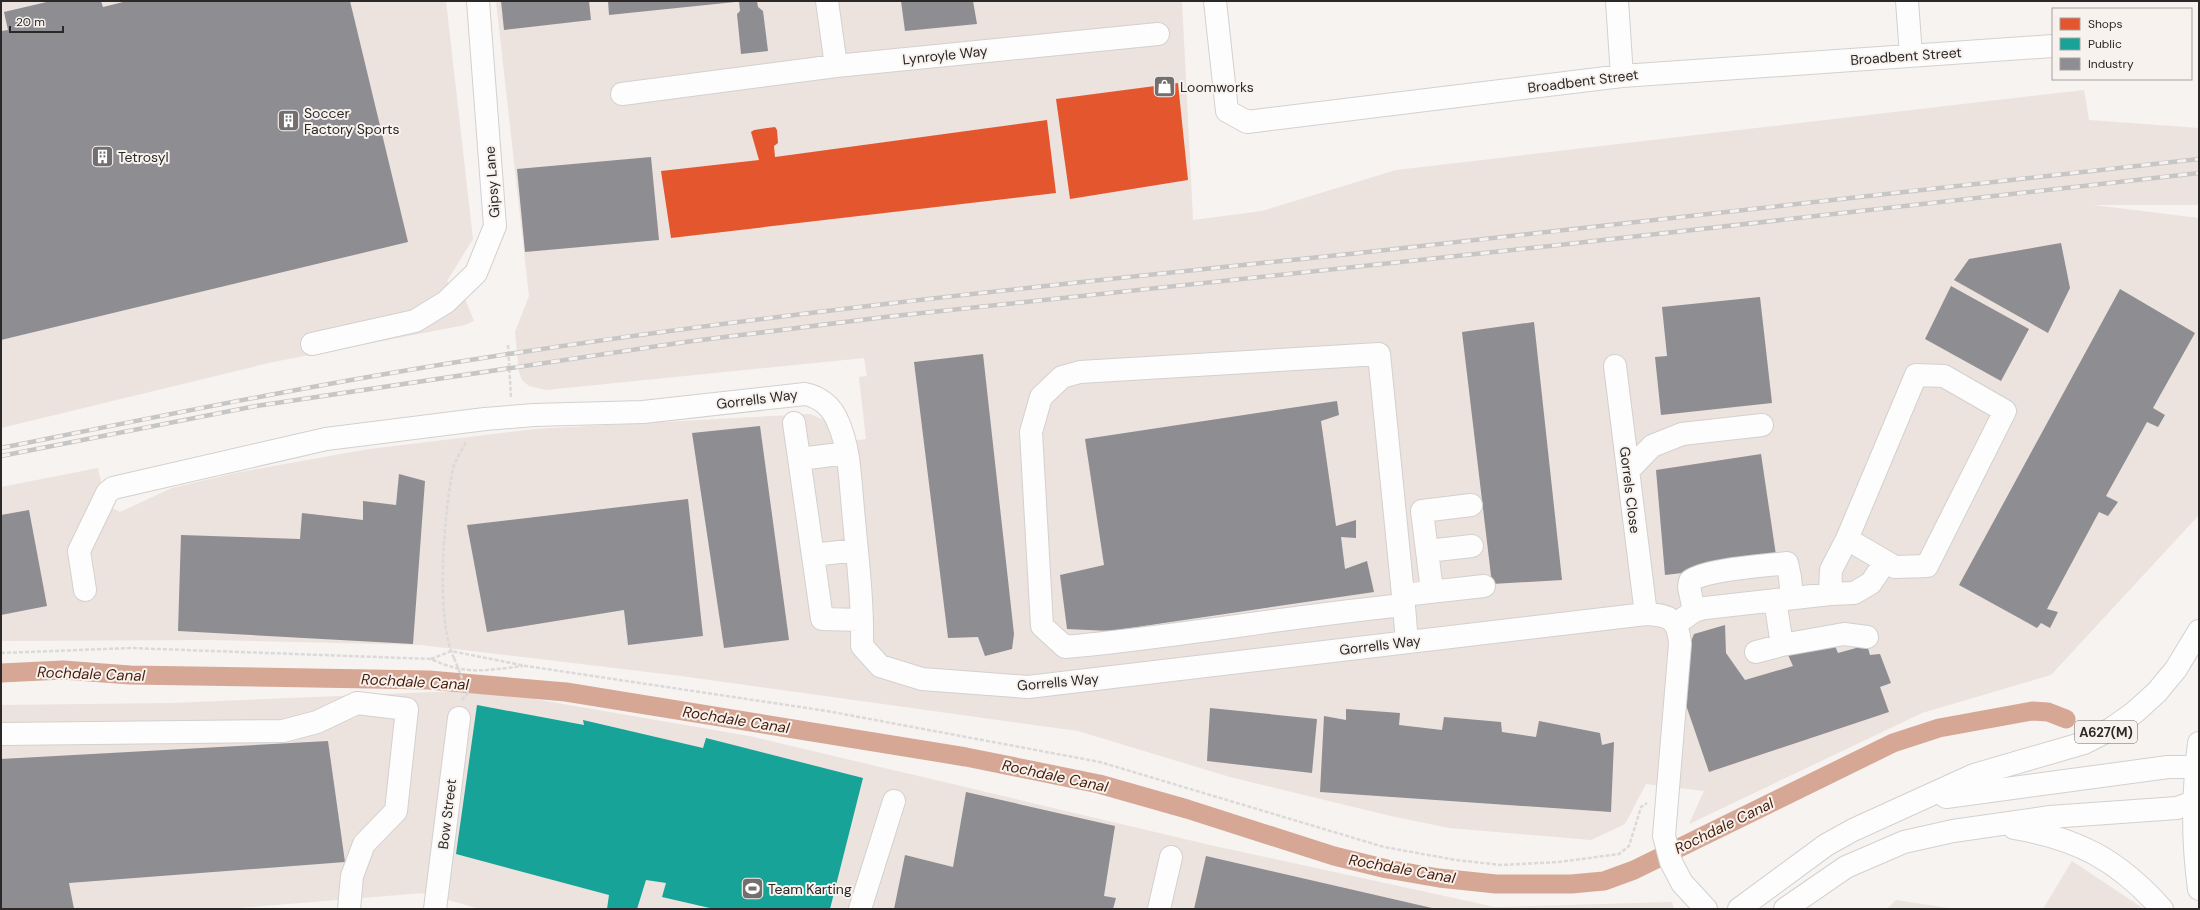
<svg xmlns="http://www.w3.org/2000/svg" width="2200" height="910" viewBox="0 0 2200 910" font-family="'DM Sans',sans-serif">
<style>
.built{fill:#ece2de}
.shops{fill:#e4572e}
.public{fill:#17a398}
.industry{fill:#8d8d92}
.lines{fill:none;stroke-linecap:round;stroke-linejoin:round}
.canal{stroke:#d6a794;stroke-width:19}
.minor-casing{stroke:#d3d1cf;stroke-width:24}
.highway-casing{stroke:#d3d1cf;stroke-width:24}
.path{stroke:#dbdad9;stroke-width:2.5;stroke-dasharray:4 2;stroke-linecap:butt}
.minor{stroke:#fefdfd;stroke-width:22}
.highway{stroke:#fefdfd;stroke-width:22}
.rail-casing{stroke:#c7c6c6;stroke-width:4.5}
.rail{stroke:#f8f2ef;stroke-width:3;stroke-dasharray:9;stroke-linecap:butt}
.path-bridge{stroke:#dbdad9;stroke-width:2.5;stroke-dasharray:4 2;stroke-linecap:butt}
.labels{text-anchor:middle;stroke-width:4;stroke-linejoin:round;paint-order:stroke}
.shield{fill:#f8f2ef;stroke:#686563;stroke-width:1}
.shield-label{font-size:13px;font-weight:bold;fill:#2b2827}
.street-label{font-size:14px;fill:#2b2827;stroke:#f8f2ef}
.poi-label{font-size:14px;fill:#2b2827;stroke:#f8f2ef;text-anchor:start}
.water-label{font-size:15px;font-style:italic;fill:#461c08;stroke:#f8f2ef}
</style>
<rect width="100%" height="100%" fill="#f6f3f1"/>
<path class="built" d="M1,1H446L473,239L447,281L465,299L474,321L465,325L273,362L1,428Z
M496,1H1182L1193,220L1262,211L1396,170L2084,90L2089,120L2199,128V205H2093L2199,218V515L2051,675L1922,713L1689,824L1704,791L1646,784L1625,824L1591,840L1449,828L1391,816L1230,777L1078,731L681,676L421,645L209,640L1,641V487L98,468L106,505L120,512L172,488L235,473L369,449L534,429L810,414L827,421L833,443L866,439L859,377L867,376L864,358L546,390L529,386L522,380L519,372L515,332L529,296Z
M482,690L749,736L1210,845L1495,907L1672,902L1674,909H480L423,893L225,909H1V705L172,703Z
M2072,861L2144,909H2043Z
M1896,900L1955,909H1887Z"/>
<path class="shops" d="M1178,83L1188,180L1070,199L1056,99Z
M1047,120L1056,193L671,238L661,171L759,160L751,132L754,130L775,127L777,130L778,143L774,146L775,157Z"/>
<path class="public" d="M477,705L584,725L583,720L703,748L706,738L863,778L830,909H714L662,897L666,883L646,880L637,909H607L609,895L456,854Z"/>
<path class="industry" d="M51,1H101L103,7L127,1H350L408,242L1,340V31L8,30L4,12Z
M501,1H589L591,20L504,30Z
M608,1H735V2L609,15Z
M739,1H757L758,7L763,11L768,51L741,54L737,14L740,11Z
M901,1H973L977,24L905,31Z
M651,157L659,240L525,252L517,169Z
M2061,243L2070,288L2048,333L1954,280L1969,259Z
M1951,286L2029,329L2001,381L1925,339Z
M2120,289L2195,333L2153,408L2165,415L2158,427L2147,422L2106,496L2118,502L2108,516L2099,512L2047,609L2058,612L2050,628L2041,623L2037,628L1959,585Z
M1760,297L1772,403L1661,415L1655,357L1667,356L1662,307Z
M1534,322L1562,580L1492,584L1462,332Z
M983,354L1014,634L1012,649L985,656L978,637L948,638L914,362Z
M1337,401L1339,415L1321,421L1336,526L1356,520V538L1341,537L1345,569L1367,561L1374,592L1110,631L1067,629L1060,575L1104,565L1085,439Z
M760,426L789,640L724,648L692,433Z
M1761,454L1777,562L1665,575L1656,470Z
M399,474L425,481L413,644L178,631L181,535L300,539L302,513L363,520V501L396,505Z
M688,499L703,636L628,645L624,610L487,632L467,525Z
M29,510L47,606L1,615V515Z
M1725,625L1726,653L1745,680L1793,666L1788,655L1833,641L1838,653L1867,645L1870,655L1880,654L1891,683L1880,687L1889,712L1709,772L1686,705L1679,671L1694,634Z
M1210,708L1317,719L1312,773L1207,761Z
M1346,709L1400,713L1399,725L1442,730L1444,717L1501,722L1502,732L1536,737L1539,721L1600,733L1602,745L1614,742L1611,812L1320,792L1324,716L1346,720Z
M328,741L345,862L69,883L74,909H1V759Z
M966,792L1115,826L1104,896L1116,898L1113,909H894L905,855L953,867Z
M1206,856L1432,908V909H1194Z"/>
<g class="lines">
<path class="canal" d="M1,673L63,670L130,675L429,680L566,692L966,757L1099,784L1187,809L1334,856L1387,869L1439,878L1496,884H1571L1604,881L1634,870L1893,743L1939,728L2032,711L2048,712L2066,719"/>
<defs>
<path id="minor" d="M827,1L836,66
M1215,1L1227,111L1247,122L1622,76L2053,46
M1617,1L1622,76
M1907,1L1911,55
M622,94L836,66L1158,34
M312,344L415,321L446,302L476,273L495,226L478,1
M1615,366L1646,614
M794,423L822,619L862,620
M800,459L847,453
M1628,471L1652,446L1682,434L1762,425
M1427,551L1472,546
M813,555L857,550
M85,590L79,551L107,493L113,488L326,439L485,419L534,415L643,412L805,394C820,397 832,407 838,422C850,449 850,480 853,509C857,555 863,600 862,646L880,666L922,679L1028,687L1646,614C1670,615 1678,619 1680,644L1664,836L1671,862L1682,883L1706,909
M1432,591L1422,511L1471,505
M1830,594L1831,570L1847,539L1916,375L1944,376L2005,411L1927,566L1895,567L1847,539
M1403,595L1379,354L1080,372L1062,377L1041,397L1031,432L1042,626L1065,647C1178,637 1291,616 1404,605
M1775,600L1782,645L1844,634L1867,637
M1694,611L1689,587L1690,581C1706,569 1765,566 1787,563L1790,577L1792,598
M1676,624L1694,611L1705,608L1830,594L1854,593L1871,583L1885,562
M1407,642L1403,595L1484,586
M1756,652L1782,645
M1,734L283,731L317,722L357,703L407,709L396,811L364,844L352,876L349,909
M435,909L459,718
M860,909L894,801
M1159,909L1171,857"/>
<path id="highway" d="M2199,743C2193,794 2192,838 2199,889
M1946,797L2168,767H2199
M2014,828C2079,839 2118,860 2162,909
M1739,909L1826,845L1853,830L1974,775L2084,743L2111,729L2135,712L2157,692L2176,669L2199,631
M1785,909L1846,867L1904,842L1953,831L2050,817L2177,808L2199,800"/>
</defs>
<use href="#minor" class="minor-casing"/>
<use href="#highway" class="highway-casing"/>
<path class="path" d="M508,345L511,398
M1,653L131,648L431,659C468,676 485,670 523,666
M454,658C435,619 444,513 453,469C455,460 462,450 466,442
M431,659L451,651L526,666L827,711L1100,762L1384,847L1456,860L1501,865L1559,862L1619,854L1629,846L1641,807L1647,803
M462,700L468,693"/>
<use href="#minor" class="minor"/>
<use href="#highway" class="highway"/>
<defs>
<path id="rail" d="M1,448C161,416 321,383 483,358C777,312 1073,283 1368,252C1645,222 1922,189 2199,159
M1,456L256,406L685,342L885,317L1550,246L2199,173"/>
</defs>
<use href="#rail" class="rail-casing"/>
<use href="#rail" class="rail"/>
<path class="path-bridge" d="M454,658L468,693"/>
</g>
<defs>
<symbol id="shop-square" viewBox="-11 -11 22 22"><rect x="-9" y="-9" width="18" height="18" rx="4" fill="#726f6e" stroke="#f8f2ef"/><path d="M-5-2.5h2.3a2.7 3.5 0 0 1 5.4 0H5L5.5 6h-11ZM-1.5-2.5h3a1.5 2.3 0 0 0-3 0Z" fill="#fff"/></symbol>
<symbol id="building-square" viewBox="-11 -11 22 22"><rect x="-9" y="-9" width="18" height="18" rx="4" fill="#726f6e" stroke="#f8f2ef"/><path d="M-4-6H4V6H1V3H-1V6H-4ZM-2.5-4.3h1.7v1.8h-1.7ZM.8-4.3h1.7v1.8H.8ZM-2.5-1h1.7V.8h-1.7ZM.8-1h1.7V.8H.8Z" fill="#fff"/></symbol>
<symbol id="stadium-square" viewBox="-11 -11 22 22"><rect x="-9" y="-9" width="18" height="18" rx="4" fill="#726f6e" stroke="#f8f2ef"/><path d="M0-5a6.5 5 0 1 0 0 10a6.5 5 0 1 0 0-10ZM-3.5-1.8h7v3.6h-7Z" fill="#fff"/></symbol>
</defs>
<g fill-rule="evenodd">
<use href="#shop-square" x="1152" y="74" width="25" height="25"/>
<use href="#building-square" x="276" y="108" width="25" height="25"/>
<use href="#building-square" x="90" y="144" width="25" height="25"/>
<use href="#stadium-square" x="740" y="876" width="25" height="25"/>
</g>
<g class="labels">
<rect class="shield" x="2075" y="721" width="62" height="22" rx="3"/>
<g class="shield-label">
<text x="2106" y="737">A627(M)</text>
</g>
<g class="street-label">
<text transform="translate(945 55) rotate(-6)" y="5">Lynroyle Way</text>
<text transform="translate(1906 56) rotate(-4)" y="5">Broadbent Street</text>
<text transform="translate(1583 81) rotate(-7)" y="5">Broadbent Street</text>
<text transform="translate(492 182) rotate(-94)" y="5">Gipsy Lane</text>
<text transform="translate(757 399) rotate(-7)" y="5">Gorrells Way</text>
<text transform="translate(1630 490) rotate(83)" y="5">Gorrels Close</text>
<text transform="translate(1380 645) rotate(-7)" y="5">Gorrells Way</text>
<text transform="translate(1058 682) rotate(-5)" y="5">Gorrells Way</text>
<text transform="translate(447 814) rotate(-83)" y="5">Bow Street</text>
</g>
<g class="poi-label">
<text x="1180" y="92">Loomworks</text>
<text x="304" y="118">Soccer<tspan x="304" dy="16">Factory Sports</tspan></text>
<text x="118" y="162">Tetrosyl</text>
<text x="768" y="894">Team Karting</text>
</g>
<g class="water-label">
<text transform="translate(91 674) rotate(2)" y="5">Rochdale Canal</text>
<text transform="translate(415 682) rotate(3)" y="5">Rochdale Canal</text>
<text transform="translate(736 720) rotate(9)" y="5">Rochdale Canal</text>
<text transform="translate(1055 776) rotate(12)" y="5">Rochdale Canal</text>
<text transform="translate(1724 826) rotate(-26)" y="5">Rochdale Canal</text>
<text transform="translate(1402 869) rotate(10)" y="5">Rochdale Canal</text>
</g>
</g>
<rect width="2200" height="910" fill="none" stroke="#2b2827" stroke-width="4"/>
<rect x="2052" y="8" width="140" height="72" fill="#f8f2ef" stroke="#a6a19f"/>
<rect x="2060" y="18" width="20" height="12" fill="#e4572e" stroke="#a6a19f"/>
<text x="2088" y="28" font-size="12" fill="#2b2827">Shops</text>
<rect x="2060" y="38" width="20" height="12" fill="#17a398" stroke="#a6a19f"/>
<text x="2088" y="48" font-size="12" fill="#2b2827">Public</text>
<rect x="2060" y="58" width="20" height="12" fill="#8d8d92" stroke="#a6a19f"/>
<text x="2088" y="68" font-size="12" fill="#2b2827">Industry</text>
<path d="M10 26v6h53v-6" fill="none" stroke="#2b2827" stroke-width="2"/>
<text x="16" y="26" font-size="12" fill="#2b2827" stroke="#f8f2ef" stroke-width="3" paint-order="stroke">20 m</text>
</svg>
